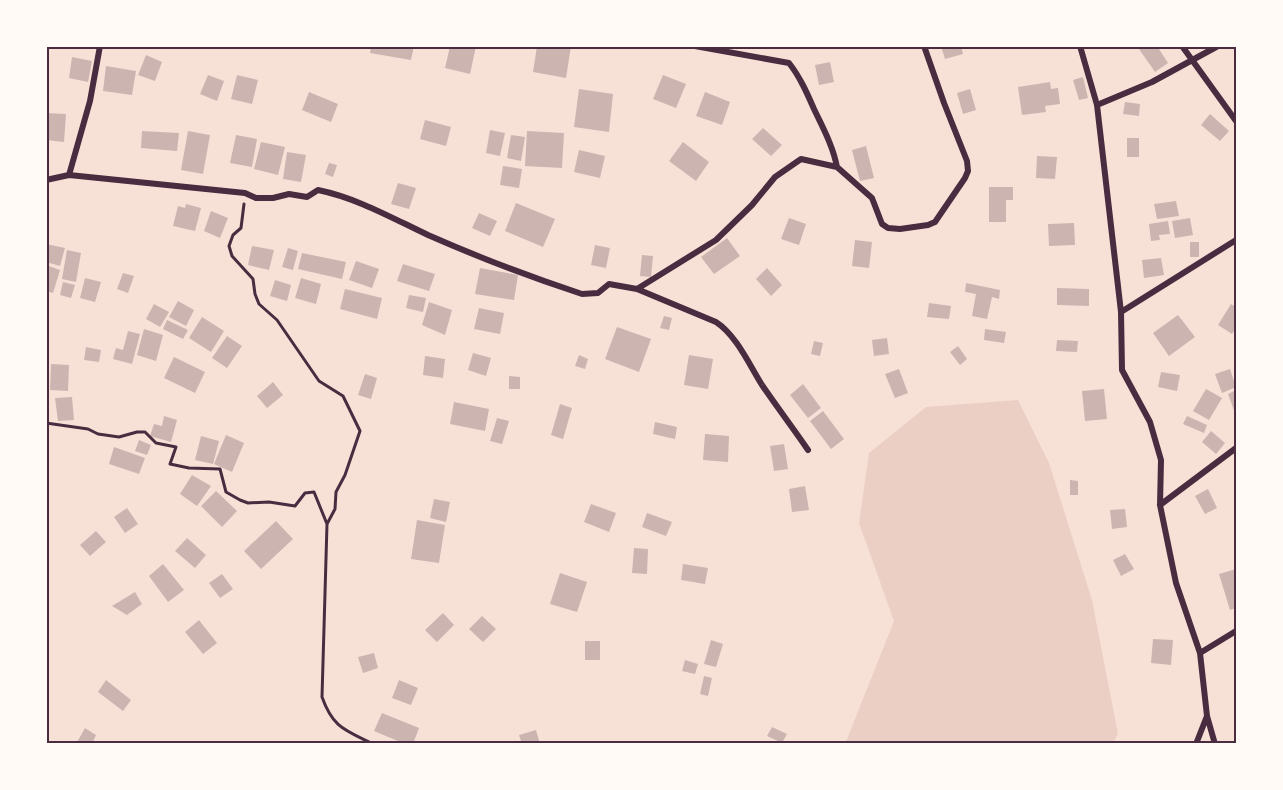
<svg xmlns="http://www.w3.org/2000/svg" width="1283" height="790" viewBox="0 0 1283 790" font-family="'Noto Serif',serif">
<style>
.green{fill:#ebcfc5}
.building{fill:#ccb4b1}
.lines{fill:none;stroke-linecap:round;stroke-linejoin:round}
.path{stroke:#4a2c40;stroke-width:3}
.minor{stroke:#4a2c40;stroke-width:6}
.neatline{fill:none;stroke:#4a2c40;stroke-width:2}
</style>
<rect width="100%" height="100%" fill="#f7e1d7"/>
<path class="green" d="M1018,400L1049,463L1092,600L1118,734L1113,743H844L847,739L894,621L859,523L869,453L926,407Z"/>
<path class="building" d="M371,46H414L411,60L370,53Z
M450,46H476L470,74L445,68Z
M537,46H571L566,78L533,72Z
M941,46H961L963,54L945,59Z
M1137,46H1157L1168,63L1155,72Z
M146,55L162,62L155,81L138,75Z
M72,57L92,61L88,82L69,78Z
M830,62L834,82L819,85L815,65Z
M106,66L136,71L132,95L103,91Z
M208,75L224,81L217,101L200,94Z
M237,75L258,80L252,104L231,99Z
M663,75L686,84L676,108L653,99Z
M1083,77L1088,98L1079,100L1073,80Z
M1050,82L1051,89L1058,88L1060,104L1045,106L1046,112L1022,115L1018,87Z
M579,89L613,94L609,132L574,127Z
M970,89L976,110L963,114L957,93Z
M309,92L338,104L331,122L302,110Z
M705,92L730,102L722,125L696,116Z
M1125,102L1140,104L1139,116L1123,114Z
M46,113L66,114L64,142L46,140Z
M1210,114L1229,131L1220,141L1201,125Z
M425,120L451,127L446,146L420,139Z
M763,128L782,145L771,156L752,139Z
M490,130L505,133L500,156L486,153Z
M142,131L179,133L177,151L141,148Z
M188,131L210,135L203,174L181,170Z
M527,131L564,133L562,168L525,166Z
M236,135L257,139L252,167L230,163Z
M511,135L525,137L521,161L507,158Z
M1127,138H1139V157H1127Z
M261,142L285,147L278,175L254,169Z
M683,142L709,162L696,181L669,161Z
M866,146L874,178L860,181L852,150Z
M579,150L605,156L600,178L574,172Z
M287,152L306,155L301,182L283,179Z
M1037,156L1057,157L1055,179L1036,178Z
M329,163L337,165L333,177L325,174Z
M503,166L522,169L519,188L500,185Z
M398,183L416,188L409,209L391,204Z
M989,187H1013V200H1006V222H989Z
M1176,201L1179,216L1157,219L1154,204Z
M516,203L555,219L543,247L505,231Z
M186,204L201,208L195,231L173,226L178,206L185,208Z
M211,211L228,218L220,238L204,231Z
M479,213L497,221L490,236L472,228Z
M789,218L806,224L799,245L781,239Z
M1190,218L1193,235L1175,238L1172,221Z
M1168,221L1170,234L1159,235L1160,240L1151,241L1149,224Z
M1074,223L1075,245L1049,246L1048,224Z
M727,238L740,256L714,274L701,257Z
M855,240L872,242L869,268L852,266Z
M1190,242H1199V257H1190Z
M46,244L65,248L60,266L46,262Z
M595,245L610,248L606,268L591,265Z
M252,246L274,250L269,270L248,265Z
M288,248L298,251L293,270L282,267Z
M67,250L81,253L76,282L62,279Z
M302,253L346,262L342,279L298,269Z
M642,255L653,256L651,277L640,276Z
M1161,258L1164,275L1144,278L1142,260Z
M356,261L379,269L372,288L349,280Z
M403,264L435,274L429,291L397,281Z
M46,265L60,270L53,293L46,291Z
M480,268L518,275L514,300L475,294Z
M767,268L782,285L771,296L756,279Z
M123,273L134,276L128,293L117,289Z
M85,278L101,282L95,302L80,298Z
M301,278L321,284L316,304L295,298Z
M275,280L291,285L287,301L270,296Z
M63,282L75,285L71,298L60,295Z
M966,283L1000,290L999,299L992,297L987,319L972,316L976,294L965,292Z
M1057,288L1089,289V306L1057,305Z
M345,289L382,298L377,319L340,309Z
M409,295L426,298L423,312L406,308Z
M178,301L194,310L186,326L169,317Z
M429,302L452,310L445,335L422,325Z
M929,303L951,306L949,319L927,317Z
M154,304L169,312L160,327L146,319Z
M1231,304L1236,307V328L1232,334L1218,325Z
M479,308L504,313L500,334L474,329Z
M1178,315L1195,337L1169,356L1153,333Z
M664,316L672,318L669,330L660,328Z
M202,317L224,331L211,352L189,338Z
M167,320L188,330L183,339L163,329Z
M617,327L651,339L639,372L605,359Z
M144,329L163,335L156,361L137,355Z
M985,329L1006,332L1004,343L984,340Z
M128,331L140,334L132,364L113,359L116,348L123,350Z
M227,336L242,346L227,368L212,358Z
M887,338L889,354L874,356L872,340Z
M1057,340L1078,341L1077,352L1056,351Z
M814,341L823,343L820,356L811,354Z
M958,346L967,359L960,365L950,352Z
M86,347L101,350L99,362L84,360Z
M473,353L491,358L486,376L468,370Z
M579,355L588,359L585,369L575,366Z
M689,355L713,359L708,389L684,385Z
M425,356L445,359L443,378L423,375Z
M174,357L205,372L195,393L164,378Z
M51,364L69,365L68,391L50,390Z
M899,369L908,393L895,398L885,374Z
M1230,369L1236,387L1222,393L1215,374Z
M1161,372L1180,375L1177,391L1158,387Z
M365,374L377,378L371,399L358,395Z
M509,376L520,377V389H509Z
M273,382L283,395L267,408L257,396Z
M803,384L821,408L808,418L790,395Z
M1104,389L1107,419L1085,421L1082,391Z
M1206,389L1222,398L1209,420L1193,411Z
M1236,390V416L1228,394Z
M72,397L74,420L58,421L55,398Z
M454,402L489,409L485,431L450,424Z
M560,404L572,408L563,439L551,435Z
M823,411L844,439L831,449L810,421Z
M164,416L177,420L171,442L150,436L154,424L162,426Z
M1187,416L1207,425L1204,433L1183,424Z
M497,418L509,421L502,444L490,441Z
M655,422L677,427L675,439L653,434Z
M1211,431L1225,443L1216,454L1202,442Z
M705,434L729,436L728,462L703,460Z
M226,435L244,443L232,472L214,464Z
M201,436L219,441L213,464L195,460Z
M139,440L151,445L147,455L135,451Z
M784,444L788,469L774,471L770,446Z
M114,447L145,458L139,474L109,464Z
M192,475L211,486L197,506L180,494Z
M1070,480L1078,481V495H1070Z
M805,486L809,510L792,512L789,489Z
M1208,489L1217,508L1205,514L1195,496Z
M216,491L237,511L222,527L201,506Z
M434,499L450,502L446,522L430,518Z
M591,504L616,513L609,532L584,522Z
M127,508L138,524L125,533L114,517Z
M1125,509L1127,527L1112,529L1110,510Z
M647,513L672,522L666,536L642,527Z
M417,520L445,525L439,563L411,559Z
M276,521L293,539L261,569L244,551Z
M96,531L106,542L90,556L80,545Z
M187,538L206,555L195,568L175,551Z
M634,548L648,549L647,574L632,573Z
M1125,554L1134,569L1121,576L1113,560Z
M163,564L184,590L168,602L149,576Z
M683,564L708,568L705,584L681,580Z
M1236,569V608L1230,610L1219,574Z
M560,573L587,582L577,612L550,604Z
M222,574L233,589L220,598L209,583Z
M135,592L142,604L127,615L112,606Z
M443,613L454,625L437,642L425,630Z
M482,616L496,629L483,642L469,629Z
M199,620L217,643L203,654L185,632Z
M1153,639L1173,640L1171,665L1151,663Z
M711,640L723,644L716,667L704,664Z
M585,641H600V660H585Z
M374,653L378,668L363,673L358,657Z
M685,660L698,664L695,674L682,671Z
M704,676L712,678L708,696L700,694Z
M106,680L131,700L123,711L98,692Z
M399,680L418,688L411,705L392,698Z
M382,713L419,728L413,744H405L374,731Z
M772,727L787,734L782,743L767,736Z
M85,728L96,735L92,744H76Z
M536,730L540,744H522L519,735Z"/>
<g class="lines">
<path class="path" d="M244,204L241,228L233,235L229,246L232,256L253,279L255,294L259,304L277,320L319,381L343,396L360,431L345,475L336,492L335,509L327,524L322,697C333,728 345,730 373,744
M46,423L88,429L98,434L119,437L137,432H145L156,443L176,447L170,464L189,468L220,469L226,492L240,500L248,503L269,502L295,506L305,493L314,492L327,524"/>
<path class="minor" d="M695,46L789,63C800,77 807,93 814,109C823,128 833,146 837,167
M1080,46L1097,105L1121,312L1122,370L1150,422L1161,460L1160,505L1176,583L1200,653L1207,716L1196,744
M1182,46L1236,121
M1097,105L1152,82L1218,46
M837,167L872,198L882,224L888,228L900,229L928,225L935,222L965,178L968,171L967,161L944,103L924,46
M69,175L90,101L100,46
M46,180L69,175L245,193L256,198H273L289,194L307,197L318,190C357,198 392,218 428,235C478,257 530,277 582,294L598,293L609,284L637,289L716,322C736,335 749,364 762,385C777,407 793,428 808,450
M637,289L716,240L752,205L775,177L801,159L837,167
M1121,312L1236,240
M1160,505L1236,448
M1200,653L1236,631
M1207,716L1215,744"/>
</g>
<rect width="1283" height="790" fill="none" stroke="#fffaf5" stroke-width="96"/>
<rect x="48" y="48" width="1187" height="694" class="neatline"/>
</svg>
